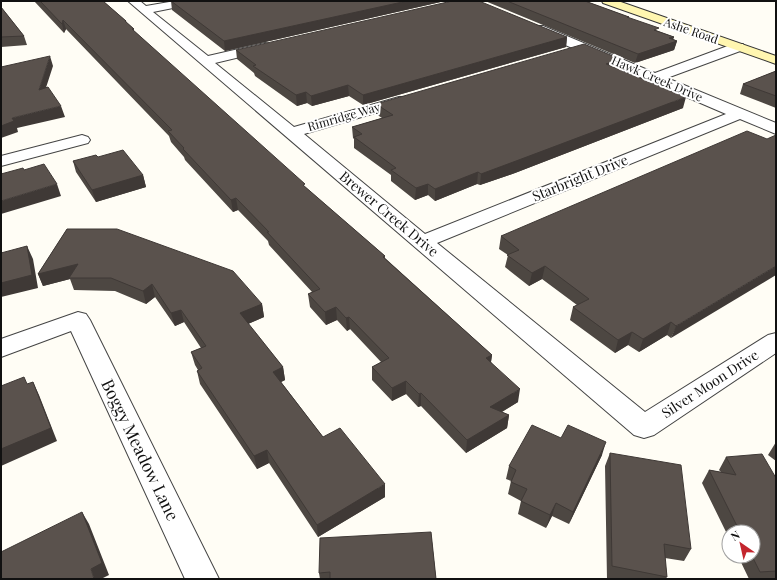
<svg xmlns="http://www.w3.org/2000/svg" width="777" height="580" viewBox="0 0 777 580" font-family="'Playfair Display',serif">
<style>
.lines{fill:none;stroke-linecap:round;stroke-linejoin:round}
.street-casing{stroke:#444;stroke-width:2}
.secondary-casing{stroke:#333;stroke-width:2}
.street{fill:#fff;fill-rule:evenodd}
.secondary{fill:#fff6b0;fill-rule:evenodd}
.wall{fill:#4d4742}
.shaded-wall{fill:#3f3936}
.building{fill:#5a524d;stroke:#3f3936}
.labels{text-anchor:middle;stroke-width:4;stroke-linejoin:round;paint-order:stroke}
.far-street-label{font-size:12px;fill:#111;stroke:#fff}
.street-label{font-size:14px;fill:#111;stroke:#fff}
.near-street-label{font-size:17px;fill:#111;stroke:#fff}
</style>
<rect width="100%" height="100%" fill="#fffdf5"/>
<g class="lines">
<defs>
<path id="street" d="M128,1H140L146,6L175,1H198L193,4L153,12L208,56L265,43L270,44L271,47L270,50L215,63L294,127L399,97H409L411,100L409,103L304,134L425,234L726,114L535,32L533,29L535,26H543L655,73L733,44H743L744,47L743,50L667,78L776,123V134L740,119L437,243L645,412L768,335L776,333V353L654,435L644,438L634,435Z
M82,135L88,137L90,140L88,143L1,166V156Z
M78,312L86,314L90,320L219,579H185L71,331L1,357V339Z"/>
<path id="secondary" d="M602,1H618L776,56V64L603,3Z"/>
</defs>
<use href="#street" class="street-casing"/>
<use href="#secondary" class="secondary-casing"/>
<use href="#street" class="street"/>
<use href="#secondary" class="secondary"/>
</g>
<path class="wall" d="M34,1H103L126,21L127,23L134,29V31L305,187L385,256V258L492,355L491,362L518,402L502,412L509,415L507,428L466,453L421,406L418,407L406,394L392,401L372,380V367L381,362L350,329L347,331L337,320L326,325L310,307L308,294L312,292L269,245L268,241L238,210L233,212L185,160L184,157L171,142L169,136L66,29L64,33Z
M171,1H445L225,51L172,10Z
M485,1H585L629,17V18L658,31L674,37L673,39L677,41L674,50L635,63Z
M1,7L24,36L27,45L1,47Z
M567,37L566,47L363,105L349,96L312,106L307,103L297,106L255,76L254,73L237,59L236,50Z
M618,69L683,108L515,173L480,185L477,184L435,201L428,195L415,200L391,181V175L354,148V139L353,138L352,127L382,118L376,114V104Z
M776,71V108L740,94L743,84Z
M767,139L671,338L667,335L639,352L628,345L615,353L570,320L573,307L577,305L542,279L529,286L505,267L508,255L499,249L501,236Z
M98,157L143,175L146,187L96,202L76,172L73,161Z
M67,229L262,304L264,317L248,324L283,367L285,380L281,382L323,437L385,497L318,537L269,463L257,469L200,384L197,371L198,370L195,365L191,352L201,348L184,322L175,326L155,297L146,304L115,291L74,290L70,279L43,286L38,274Z
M561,438L602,455L569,524L552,516L546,528L518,514L521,501L508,494L511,481L506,479L509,466Z
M776,442V461L768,455Z
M610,453L691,549L684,561L665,558L667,577L665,579H607L605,466Z
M726,457L776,478V579H749L738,556H753V532H729V538L702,483L709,470L721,472L719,470Z
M431,532L436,579H320L319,573Z"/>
<path class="shaded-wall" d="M407,1H445L225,51L224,41Z
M63,20L66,29L64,33L62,24Z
M567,37L566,47L363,105V95Z
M674,37L672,42L677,41L674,50L635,63L638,54L669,38Z
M50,56L53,66L42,100L39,90Z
M620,59L618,69L606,64Z
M348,85L349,96L312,106L311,96Z
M306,92L307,103L297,106L296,95Z
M686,97L683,108L515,173L480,185L481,174Z
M61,106L65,117L17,128L18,132L1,138V126L12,118Z
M478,172L477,184L435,201V189Z
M143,175L146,187L96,202L92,190Z
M57,184L61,196L1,214V201Z
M428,184V195L415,200L416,188Z
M236,198L238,210L233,212L231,200Z
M27,246L33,259L38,288L1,297V283Z
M78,264L69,278L70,279L43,286L38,274Z
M545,266L542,279L529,286L532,273Z
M776,266V275L671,338L676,326Z
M152,284L155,297L146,304L143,291Z
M262,304L264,317L243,326L240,313Z
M336,307L337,320L326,325L325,312Z
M181,310L184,322L175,326L171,313Z
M349,317L350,329L347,331L346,318Z
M671,322L667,335L639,352L643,339Z
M632,332L628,345L615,353L618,340Z
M492,355L490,368L486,358Z
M283,367L285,380L275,385L273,372Z
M406,381V394L392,401V388Z
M33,382L39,395L57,441L1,466V449Z
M520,389L518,402L488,420L490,407Z
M421,393V406L418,407L419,394Z
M509,415L507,428L466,453L467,440Z
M606,442L602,455L569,524L573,512Z
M267,450L269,463L257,469L254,456Z
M385,484V497L318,537L317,525Z
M556,503L552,516L546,528L550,515Z
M82,512L89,524L109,575L101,579H94L91,569Z"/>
<path class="building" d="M40,1H103L126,21H125L134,29H132L305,184L303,185L385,256L383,257L492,355L486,358L520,389L490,407L509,415L467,440L421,393L419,394L406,381L392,388L372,367L389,358L349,317L346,318L336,307L325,312L308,294L320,289L267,232H269L236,198L231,200L183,149L184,148L168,131L172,130L63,20L62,24Z
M171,1H407L224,41Z
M452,1H479L567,37L363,95L348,85L311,96L306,92L296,95L253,66L256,65L236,50Z
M507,1H585L629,17H627L659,28L654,30L674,37L669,38L677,41L638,54Z
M1,7L24,36L1,37Z
M584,44L620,59L606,64L686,97L516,161L481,174L478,172L435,189L428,184L416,188L391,170L396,168L354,137L362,134L352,127L393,115L376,104Z
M50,56L39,90L48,87L61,106L12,118L14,121L1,126V67Z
M776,71V96L743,84Z
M747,131L767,139L776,135V266L676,326L671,322L643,339L632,332L618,340L573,307L589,299L545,266L532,273L507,255L519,250L501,236Z
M123,150L143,175L92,190L73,161L96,155L98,157Z
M44,164L57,184L1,201V174L23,168L24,170Z
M67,229H117L233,271L262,304L240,313L283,367L273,372L323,437L340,428L385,484L317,525L267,450L254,456L197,371L202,368L191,352L206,346L181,310L171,313L152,284L143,291L111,278H69L78,264L38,274Z
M27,246L32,275L1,283V253Z
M24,377L27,384L33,382L51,428L1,449V386Z
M532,425L561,438L568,425L606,442L573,512L556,503L550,515L521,501L527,489L511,482L516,470L509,466Z
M610,453L681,465L691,549L664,544L667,577L612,566Z
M762,454L776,478V571L760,572L752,556H753V532H740L709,470L736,475L726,457Z
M82,512L102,563L91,569L94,579H1V552Z
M431,532L436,579H330V572L319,573L320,538Z"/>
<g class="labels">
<g class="far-street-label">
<text transform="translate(691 31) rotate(19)" y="4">Ashe Road</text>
<text transform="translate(657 79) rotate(23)" y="4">Hawk Creek Drive</text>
<text transform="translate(344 117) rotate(-16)" y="4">Rimridge Way</text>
</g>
<g class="street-label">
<text transform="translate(580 178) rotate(-22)" y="5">Starbright Drive</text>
<text transform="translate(389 214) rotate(40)" y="5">Brewer Creek Drive</text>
<text transform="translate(710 384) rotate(-33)" y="5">Silver Moon Drive</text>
</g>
<g class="near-street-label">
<text transform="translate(140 450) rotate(64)" y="6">Boggy Meadow Lane</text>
</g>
</g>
<rect width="777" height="580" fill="none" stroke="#111111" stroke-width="4"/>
<g transform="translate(741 544) rotate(326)"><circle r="19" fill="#ffffff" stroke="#a0a0a0"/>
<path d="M0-3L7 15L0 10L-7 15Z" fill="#c4262e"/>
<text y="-6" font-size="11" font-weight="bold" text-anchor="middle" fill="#111111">N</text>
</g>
</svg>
